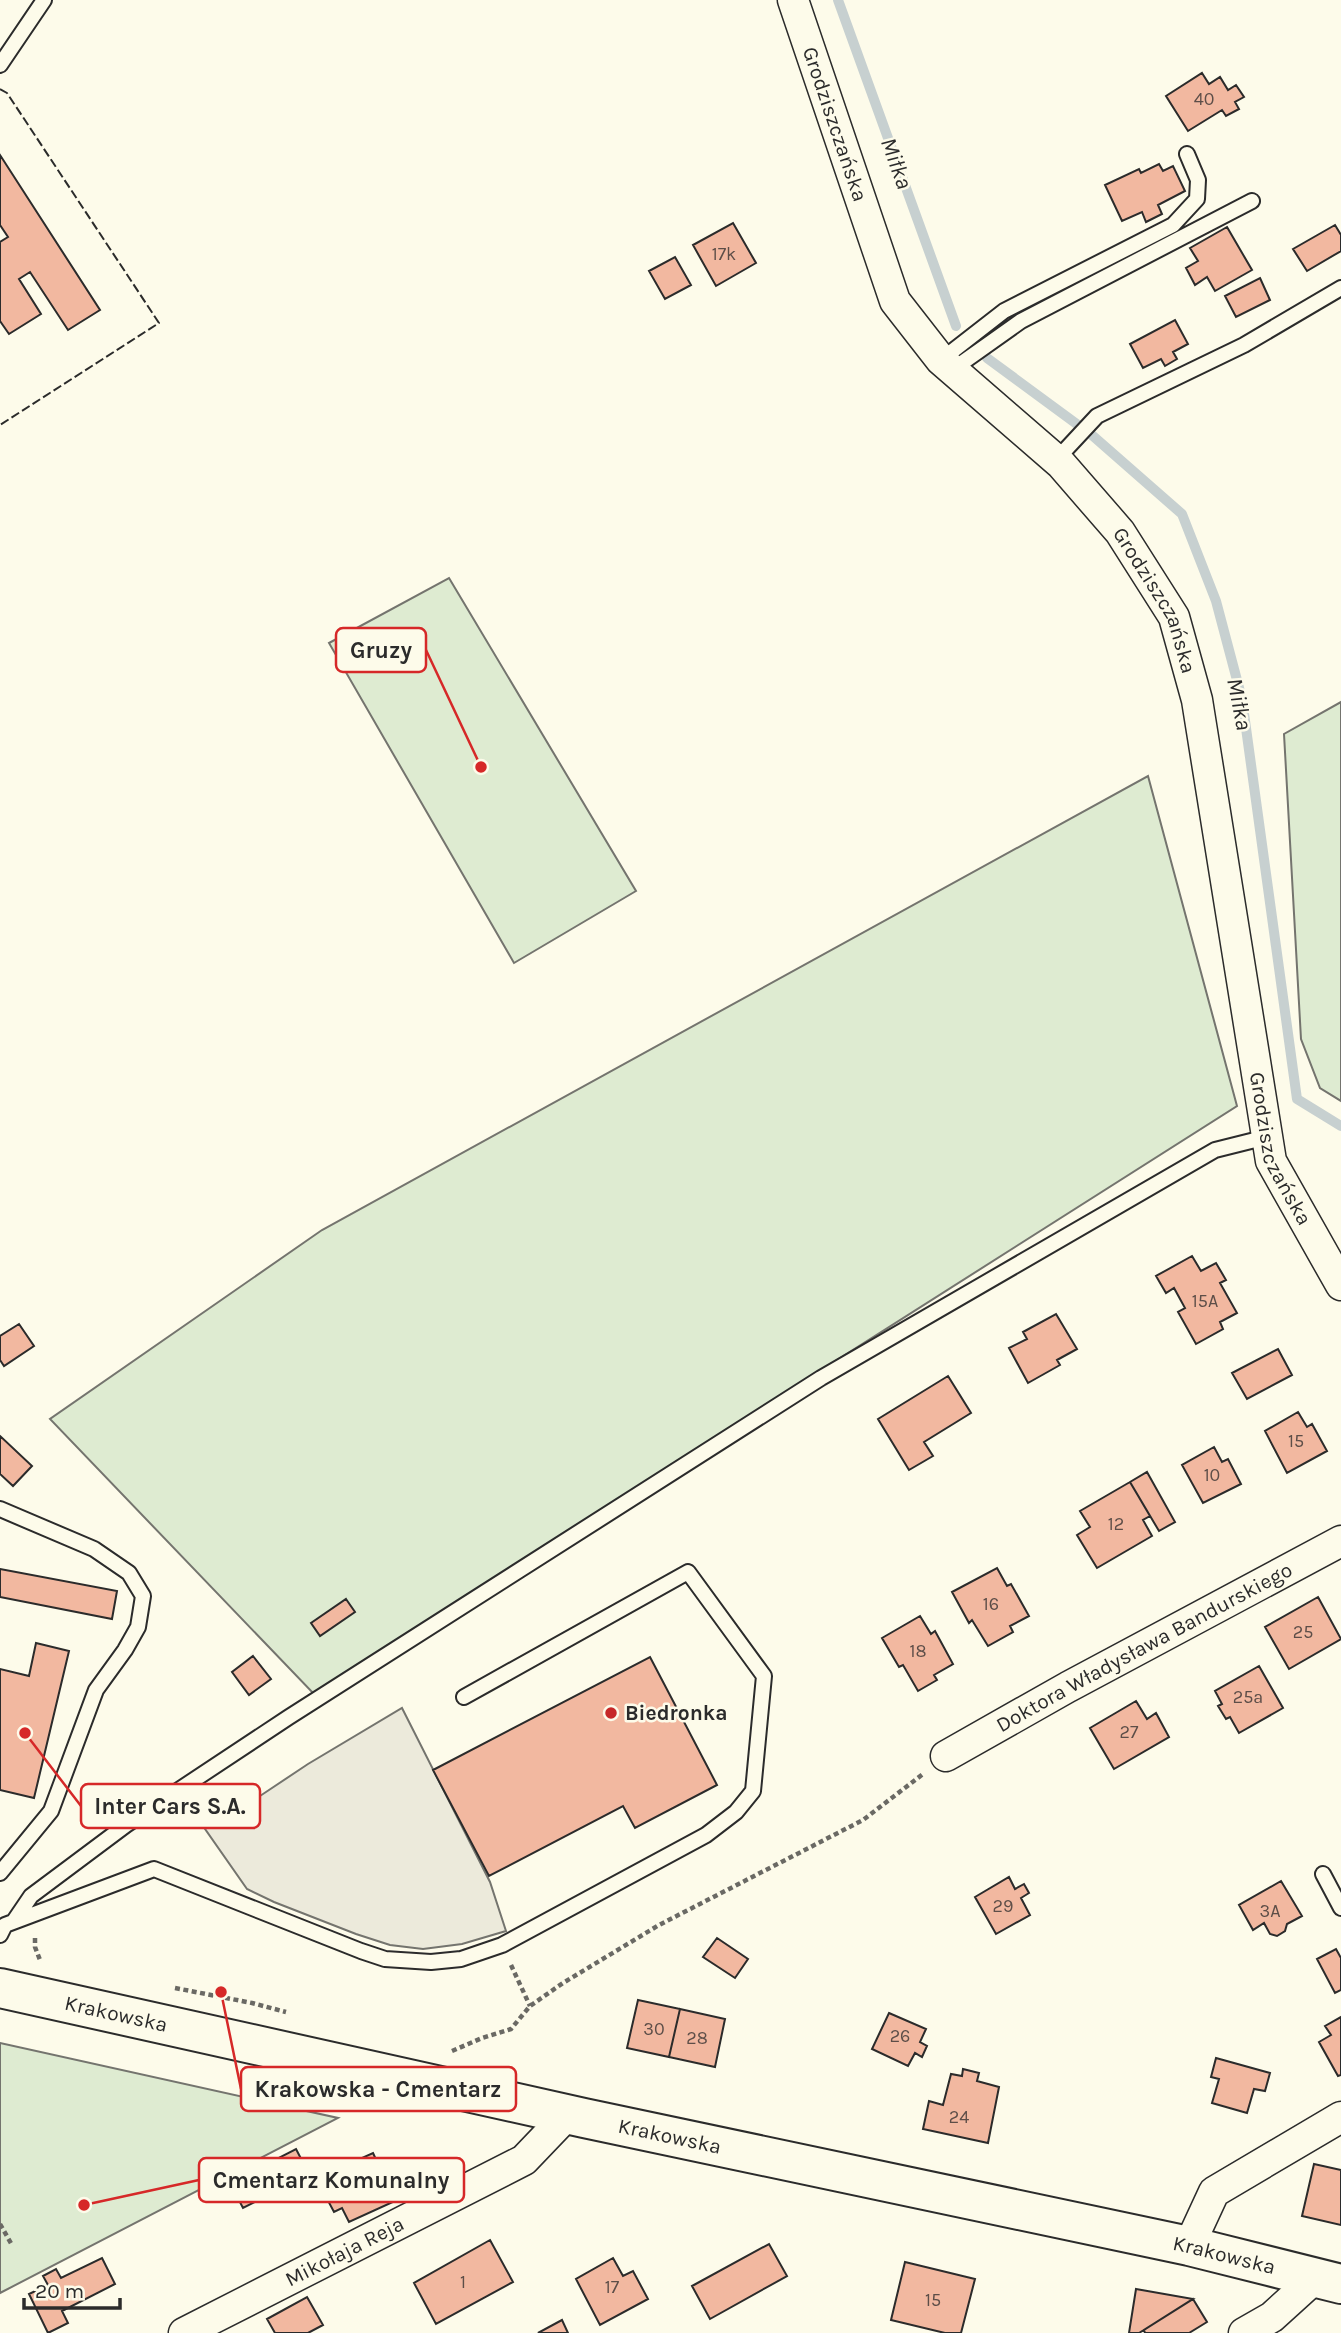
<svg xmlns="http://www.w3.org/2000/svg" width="1341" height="2333" viewBox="0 0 1341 2333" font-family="Karla,sans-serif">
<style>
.green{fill:#deebd1;stroke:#74746e;stroke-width:2}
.parking{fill:#eceadb;stroke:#74746e;stroke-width:2}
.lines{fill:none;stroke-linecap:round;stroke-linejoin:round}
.stream{stroke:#c7d0d0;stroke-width:10}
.building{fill:#f2b8a0;stroke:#2b2b2b;stroke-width:2}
.lane-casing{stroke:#2b2b2b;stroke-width:18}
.street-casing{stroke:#2b2b2b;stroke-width:33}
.secondary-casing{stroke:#2b2b2b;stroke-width:42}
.path{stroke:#6a6964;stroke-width:4.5;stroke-dasharray:5 3.5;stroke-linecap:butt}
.lane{stroke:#fdfbea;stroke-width:14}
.street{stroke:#fdfbea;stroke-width:30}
.secondary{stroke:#fdfbea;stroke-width:38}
.fence{stroke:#2b2b2b;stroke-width:2;stroke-dasharray:9 3.5;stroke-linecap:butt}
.poi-dot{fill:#c62828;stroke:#fdfbea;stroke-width:2.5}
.labels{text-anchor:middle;stroke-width:5;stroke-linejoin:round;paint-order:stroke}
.number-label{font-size:18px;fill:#5d4e48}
.street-label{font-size:21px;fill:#2b2b2b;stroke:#fdfbea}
.poi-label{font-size:21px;font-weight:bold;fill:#2b2b2b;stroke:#fdfbea;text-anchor:start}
.water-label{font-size:23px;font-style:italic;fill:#2b2b2b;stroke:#fdfbea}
.leader{fill:none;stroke:#d62828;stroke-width:2.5}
.callout-dot{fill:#d62828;stroke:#fdfbea;stroke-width:2.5}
.callout{fill:#fdfbea;stroke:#d62828;stroke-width:2.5}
.callout-label{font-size:23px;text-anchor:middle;font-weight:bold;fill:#2b2b2b}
</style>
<rect width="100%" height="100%" fill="#fdfbea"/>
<path class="green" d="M449,578L636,891L514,963L329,643Z
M1341,702V1101L1320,1088L1301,1039L1284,734Z
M1148,776L1237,1106L313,1693L50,1419L322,1230Z
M0,2043L338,2118L0,2293Z"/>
<path class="parking" d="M402,1708L490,1882L506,1931L462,1944L423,1949L390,1945L356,1934L274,1902L247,1889L203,1826L260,1796L308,1764Z"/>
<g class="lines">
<path class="stream" d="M838,0L956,326
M987,358L1093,436L1182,514L1216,601L1242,699L1297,1099L1341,1126"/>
</g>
<path class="building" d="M1202,73L1209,84L1220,77L1228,90L1236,85L1244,97L1235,102L1239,109L1226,116L1222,110L1188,131L1166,96Z
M0,155L100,310L68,330L30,272L19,279L41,314L9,334L0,321V242L8,237L0,225Z
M1159,164L1163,171L1173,166L1185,191L1158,205L1162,214L1146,222L1142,212L1122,221L1105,185L1139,169L1141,173Z
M733,223L756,263L716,286L693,245Z
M1335,225L1341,235V251L1307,271L1293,249Z
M1227,227L1252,270L1215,291L1207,277L1195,285L1186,268L1198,261L1190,248Z
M675,257L691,285L665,299L649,271Z
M1260,278L1270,300L1236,317L1225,296Z
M1175,320L1188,344L1173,352L1177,359L1165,366L1161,359L1143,368L1130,344Z
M1192,1256L1201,1271L1216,1263L1226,1280L1220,1283L1237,1313L1220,1322L1223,1329L1196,1344L1178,1312L1185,1308L1174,1288L1166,1293L1156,1276Z
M1056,1314L1077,1349L1057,1360L1060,1365L1028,1383L1009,1348L1027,1339L1023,1332Z
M19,1324L34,1346L4,1366L0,1360V1336Z
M1278,1349L1292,1375L1247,1399L1232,1373Z
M948,1376L971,1413L924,1442L933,1456L909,1470L878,1419Z
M1298,1412L1307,1427L1312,1424L1327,1451L1287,1473L1265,1431Z
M0,1436L32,1466L13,1486L0,1474Z
M1214,1447L1222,1462L1228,1459L1241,1484L1203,1503L1182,1465Z
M1147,1472L1175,1522L1159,1531L1130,1482Z
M1130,1482L1150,1516L1143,1520L1152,1536L1097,1568L1077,1535L1090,1527L1080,1511Z
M997,1568L1007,1586L1011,1584L1029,1616L1010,1626L1013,1632L988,1646L972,1620L969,1623L952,1592Z
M0,1569L117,1591L112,1619L0,1597Z
M1318,1597L1341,1639L1289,1669L1265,1627Z
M346,1599L355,1612L320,1636L311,1623Z
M920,1616L931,1634L935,1631L953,1664L934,1675L937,1680L918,1691L903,1665L899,1667L882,1638Z
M36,1643L69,1651L34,1798L0,1790V1669L29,1676Z
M253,1656L271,1679L249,1695L232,1672Z
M650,1657L717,1785L635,1828L623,1806L489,1876L433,1770Z
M1259,1666L1283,1708L1239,1733L1230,1717L1226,1719L1218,1706L1222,1704L1215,1691Z
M1136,1701L1147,1719L1156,1713L1169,1737L1114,1769L1090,1728Z
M1009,1877L1015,1889L1024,1884L1029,1893L1021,1898L1030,1915L996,1934L975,1897Z
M1281,1881L1302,1916L1287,1924L1285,1931L1277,1936L1270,1934L1264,1923L1253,1930L1239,1905Z
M717,1938L748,1959L735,1978L703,1957Z
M1336,1949L1341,1958V1990L1335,1993L1317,1959Z
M638,2000L680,2009L669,2057L627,2048Z
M680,2009L725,2019L715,2067L669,2057Z
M889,2013L926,2029L920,2042L927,2046L922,2057L915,2053L908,2066L872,2049Z
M1341,2017V2075L1338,2076L1319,2042L1331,2035L1325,2026Z
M1216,2058L1270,2073L1265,2091L1254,2089L1247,2113L1212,2103L1219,2079L1211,2077Z
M963,2069L979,2073L977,2081L999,2087L988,2143L923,2129L929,2101L943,2105L951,2074L962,2076Z
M296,2149L309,2174L243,2208L230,2183Z
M373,2153L395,2201L349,2222L342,2208L334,2212L325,2195L334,2191L326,2174Z
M1314,2164L1341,2170V2225L1302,2216Z
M490,2240L513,2282L436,2324L414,2283Z
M769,2244L787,2276L710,2319L692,2286Z
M102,2258L115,2284L62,2311L68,2323L48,2333L29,2294L48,2285L43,2276L56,2269L61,2278Z
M613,2258L623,2276L633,2271L648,2299L600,2325L576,2279Z
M905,2262L975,2279L961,2333H945L891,2320Z
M1136,2289L1193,2299L1139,2333H1129Z
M307,2297L323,2325L308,2333H275L267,2319Z
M1193,2299L1207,2322L1189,2333H1145L1144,2330Z
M562,2320L568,2333H538Z"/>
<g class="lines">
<defs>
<path id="lane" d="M0,65L44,0
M941,360L1004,311L1173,225L1197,199L1198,180L1187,154
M952,370L1021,321L1252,201
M1056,460L1097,416L1244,345L1341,288
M0,1509L94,1549L129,1573L143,1596L138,1627L125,1650L96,1690L51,1811L0,1873
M1323,1874L1341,1908
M14,1921L31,1896L126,1825L289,1717L821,1378L1215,1150L1267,1137
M0,1935L5,1925L154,1869L361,1951L385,1959L431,1962L461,1959L502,1945L706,1835L736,1812L753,1791L764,1676L688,1572L464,1697"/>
<g id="street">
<path id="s1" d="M793,0L895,301L941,360L1061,464L1120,532L1174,617L1197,700L1271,1161L1341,1285"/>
<path id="s2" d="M946,1756L1068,1687L1341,1541"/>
<path d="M1189,2246L1214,2192L1341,2117"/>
<path id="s3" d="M184,2333L524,2160L568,2114"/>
<path d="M1244,2333L1272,2317L1315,2278"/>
</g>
<g id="secondary">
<path id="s4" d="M0,1988L584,2118L1189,2246L1341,2284"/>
</g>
</defs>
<use href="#lane" class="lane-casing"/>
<use href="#street" class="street-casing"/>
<use href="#secondary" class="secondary-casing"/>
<path class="path" d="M35,1938V1947L40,1960
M511,1965L530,2006
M175,1988L252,2003L286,2012
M452,2051L482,2038L511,2029L530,2006L563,1983L659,1925L863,1820L923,1774
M0,2224L12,2245"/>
<use href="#lane" class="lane"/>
<use href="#street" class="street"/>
<use href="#secondary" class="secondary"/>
<path class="fence" d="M0,89L7,93L159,323L0,425"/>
</g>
<circle class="poi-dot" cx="611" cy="1713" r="7"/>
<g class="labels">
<g class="number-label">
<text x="1204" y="105">40</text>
<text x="724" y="260">17k</text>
<text x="1205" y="1307">15A</text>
<text x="1296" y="1447">15</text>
<text x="1212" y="1481">10</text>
<text x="1116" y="1530">12</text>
<text x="991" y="1610">16</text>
<text x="1303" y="1638">25</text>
<text x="918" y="1657">18</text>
<text x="1248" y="1703">25a</text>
<text x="1129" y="1738">27</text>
<text x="1003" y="1912">29</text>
<text x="1270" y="1917">3A</text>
<text x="654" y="2035">30</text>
<text x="900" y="2042">26</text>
<text x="697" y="2044">28</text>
<text x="959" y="2123">24</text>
<text x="463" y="2288">1</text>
<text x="612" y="2293">17</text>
<text x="933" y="2306">15</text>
</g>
<g class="street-label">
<text dy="7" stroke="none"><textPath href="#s1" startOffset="131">Grodziszczańska</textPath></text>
<text dy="7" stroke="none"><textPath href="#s1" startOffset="719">Grodziszczańska</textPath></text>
<text dy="7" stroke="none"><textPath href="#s1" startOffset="1286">Grodziszczańska</textPath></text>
<text dy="7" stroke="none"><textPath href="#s2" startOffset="226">Doktora Władysława Bandurskiego</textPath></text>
<text dy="7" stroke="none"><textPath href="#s4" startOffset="119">Krakowska</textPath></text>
<text dy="7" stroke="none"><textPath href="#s4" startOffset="686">Krakowska</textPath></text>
<text dy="7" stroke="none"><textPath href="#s3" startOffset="180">Mikołaja Reja</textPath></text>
<text dy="7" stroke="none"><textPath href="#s4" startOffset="1253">Krakowska</textPath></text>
</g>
<g class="poi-label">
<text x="625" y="1720">Biedronka</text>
</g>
<g class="water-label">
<text transform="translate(897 163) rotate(70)" y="8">Miłka</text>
<text transform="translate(1240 704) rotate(79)" y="8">Miłka</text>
</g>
</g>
<path class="leader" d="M481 767L426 650M25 1733L81 1806M221 1992L241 2089M84 2205L199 2180"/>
<g class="callout-dot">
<circle cx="481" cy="767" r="7"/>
<circle cx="25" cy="1733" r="7"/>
<circle cx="221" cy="1992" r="7"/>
<circle cx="84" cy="2205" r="7"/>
</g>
<g class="callout">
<rect x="336" y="628" width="90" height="44" rx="7"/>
<rect x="81" y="1784" width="179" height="44" rx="7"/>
<rect x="241" y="2067" width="275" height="44" rx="7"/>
<rect x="199" y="2158" width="265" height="44" rx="7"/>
</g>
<g class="callout-label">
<text x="381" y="658">Gruzy</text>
<text x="170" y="1814">Inter Cars S.A.</text>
<text x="378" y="2097">Krakowska - Cmentarz</text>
<text x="331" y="2188">Cmentarz Komunalny</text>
</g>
<path d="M24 2298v10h96v-10" fill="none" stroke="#2b2b2b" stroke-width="3.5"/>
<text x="35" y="2298" font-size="21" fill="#2b2b2b" stroke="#fdfbea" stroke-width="5" paint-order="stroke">20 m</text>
</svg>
